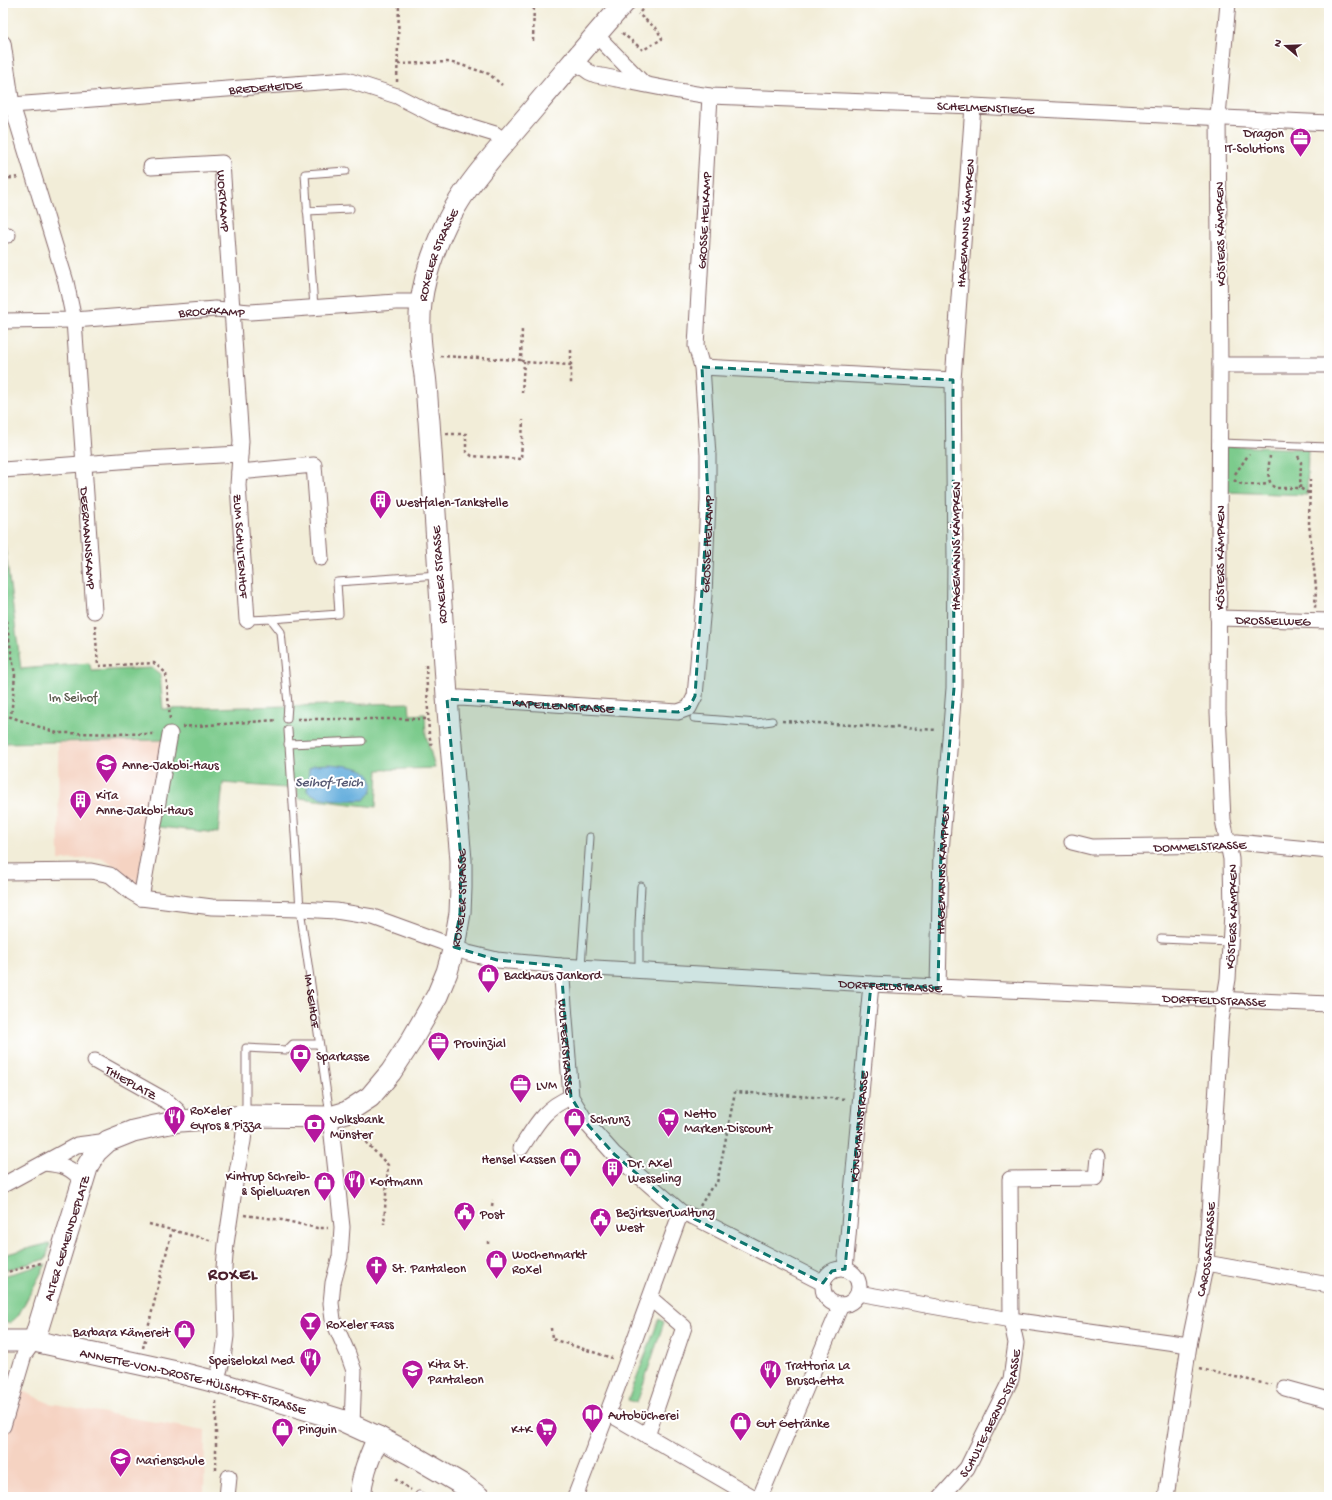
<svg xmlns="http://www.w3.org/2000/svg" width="1332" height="1500" viewBox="0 0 1332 1500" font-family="'Gochi Hand',sans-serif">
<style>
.built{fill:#f5d3c2}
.green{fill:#7bcb8c;stroke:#62755c}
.water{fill:#65aedd;stroke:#586684}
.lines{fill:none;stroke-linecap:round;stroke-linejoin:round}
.service-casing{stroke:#856768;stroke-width:9}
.minor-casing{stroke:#856768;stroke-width:17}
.secondary-casing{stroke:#856768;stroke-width:23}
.path{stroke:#856768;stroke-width:2.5;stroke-dasharray:3 3;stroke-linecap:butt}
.service{stroke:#fff;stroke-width:7}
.minor{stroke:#fff;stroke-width:15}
.secondary{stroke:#fff;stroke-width:21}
.marked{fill:#0f766e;fill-opacity:0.2;stroke:#0f766e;stroke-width:3;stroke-dasharray:8 5;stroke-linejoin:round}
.labels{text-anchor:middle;stroke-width:4;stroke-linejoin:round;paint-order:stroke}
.street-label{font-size:13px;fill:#4a1f2b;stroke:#fff}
.poi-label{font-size:13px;fill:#4a1f2b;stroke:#fff;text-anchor:start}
.park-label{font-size:13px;fill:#5b5b4d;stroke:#fff}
.water-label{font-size:14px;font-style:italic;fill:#555872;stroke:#fff}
.district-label{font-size:17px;font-weight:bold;letter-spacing:1px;fill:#4a1f2b;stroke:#fff}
</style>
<rect width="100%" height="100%" fill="#fff"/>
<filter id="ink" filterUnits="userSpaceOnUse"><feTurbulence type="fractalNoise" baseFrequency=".025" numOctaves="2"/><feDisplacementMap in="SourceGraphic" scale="8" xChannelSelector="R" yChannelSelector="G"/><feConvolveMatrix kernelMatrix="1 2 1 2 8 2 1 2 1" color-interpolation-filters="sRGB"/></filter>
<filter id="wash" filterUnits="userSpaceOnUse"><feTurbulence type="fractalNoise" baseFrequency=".012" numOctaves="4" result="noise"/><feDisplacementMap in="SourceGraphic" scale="16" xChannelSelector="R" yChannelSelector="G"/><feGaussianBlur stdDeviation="0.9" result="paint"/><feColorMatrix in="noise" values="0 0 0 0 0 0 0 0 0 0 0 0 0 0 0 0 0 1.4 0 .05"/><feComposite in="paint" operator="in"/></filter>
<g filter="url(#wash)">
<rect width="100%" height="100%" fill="#f2edd8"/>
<path class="built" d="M165,740L137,885L117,867L100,858L59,860L58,743Z
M16,1388L49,1403L205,1431L204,1497H3V1433Z"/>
<path class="green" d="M1225,446L1308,449L1307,495L1225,492Z
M3,532L21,669L89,663L92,671L152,668L160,674L163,709L409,703L410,715L425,714L426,735L435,768L378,770L376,807L298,798L297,789L223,783L218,833L149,826L164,740L3,743Z
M50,1243L46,1259L3,1271V1255Z
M46,1264L18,1316L10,1323H3V1276Z
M659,1319L664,1322L637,1403L628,1400Z"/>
<path class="water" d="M330,764C343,766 368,765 372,781C374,790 370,795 364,800C346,800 322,802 307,791L309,768L314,765Z"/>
</g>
<g filter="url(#ink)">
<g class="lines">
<defs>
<g id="service">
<path d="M307,211L350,209"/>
<path d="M314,308L305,174L346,171"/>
<path d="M1220,443L1329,447"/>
<path d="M271,619L339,614L337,582L438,575"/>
<path d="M247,620L271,619L281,632L288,704L287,719"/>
<path d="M694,718L757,723L772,721"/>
<path id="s1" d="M288,730L300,909L330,1115"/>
<path d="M288,744L362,741"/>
<path d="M1161,939L1230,942"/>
<path d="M581,967L590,837"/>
<path d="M639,970V924L641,886"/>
<path d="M246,1113V1048L287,1050L293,1044H319"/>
<path d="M419,1495L422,1497"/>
</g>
<g id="minor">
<path d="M596,35L644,84"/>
<path id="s2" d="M3,43L12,105L66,282L74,320L94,611"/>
<path id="s3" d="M574,61L589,72L596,75C634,82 672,91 710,96L973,106L1329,123"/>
<path id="s4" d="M12,105L347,80L397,96L436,116L495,134L506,142"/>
<path id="s5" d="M151,167L222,163L241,441L238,485L247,620"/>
<path d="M3,235H8"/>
<path id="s6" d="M3,321L74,320L215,309L250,312L396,302H421"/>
<path d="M1220,365H1329"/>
<path d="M702,367L953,380"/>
<path d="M3,470L146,459L240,454"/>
<path d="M239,472L314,465L321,558"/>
<path id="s7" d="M1218,618L1329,621"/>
<path id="s8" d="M447,699L460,698L678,712L689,708L695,696L704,595L708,500V455L702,367L696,346L710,96"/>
<path d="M1072,842L1092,847L1227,845L1237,842L1329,851"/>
<path id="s9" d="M3,872L91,871L110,875L131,892L141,898L212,907L300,909L336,911L373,917L442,942L468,953L497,960L561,966L871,984L1329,1004"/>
<path d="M141,898L170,734"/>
<path id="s10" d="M561,966L571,1097L588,1125L614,1154L681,1212L694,1217L823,1283"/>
<path id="s11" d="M938,988L941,852L954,688L955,558L953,380L973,106"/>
<path id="s12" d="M95,1061L168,1102L178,1111L180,1121"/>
<path d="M330,1117L342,1227L340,1257L333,1283L331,1303L333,1320L348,1354L354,1371L352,1425"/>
<path d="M521,1148C536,1125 544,1108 571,1097"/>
<path d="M44,1163C63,1165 69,1166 83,1181"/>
<path d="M3,1185L77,1145L108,1141"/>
<path d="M1206,1263L1329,1285"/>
<circle cx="841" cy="1287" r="18"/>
<path id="s13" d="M845,1269L871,984"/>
<path d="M858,1293L1011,1320L1189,1345"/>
<path d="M216,1382L223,1358L226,1336L224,1268L226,1244L236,1177L243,1141L246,1116"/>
<path d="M1285,1388L1329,1400"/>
<path d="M608,1413L753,1497"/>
<path d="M3,1426L24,1355L34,1341"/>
<path d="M647,1436L684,1327L650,1298"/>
<path d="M227,1497L229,1477"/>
<path d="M575,1497L617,1388L681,1212"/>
<path d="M760,1497L841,1305"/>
<path id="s14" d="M941,1497L967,1468L1011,1379L1016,1343L1011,1320L1010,1179L1096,1178L1098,1157"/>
<path id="s15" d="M1166,1497L1189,1345L1206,1263L1221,1020L1228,979L1232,913L1231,859L1223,820L1218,712L1220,365L1218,116L1228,3"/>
</g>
<g id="secondary">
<path id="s16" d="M3,1341H34L181,1373L216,1382L341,1420L378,1437L410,1454L463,1485L479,1497"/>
<path id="s17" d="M34,1341L88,1165L96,1152L108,1141L133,1131L155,1126L180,1121L246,1116L330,1117L347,1112L370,1097L391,1072L410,1043L437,996L447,972L454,947L460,913L461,888V860L448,711L429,421C427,406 427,390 425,375C421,351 418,328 421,303C425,270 441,229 459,201C480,168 510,137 535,107C565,72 593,37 624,3"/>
<path d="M360,1497C362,1473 369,1459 378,1437"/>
</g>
</defs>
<use href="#service" class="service-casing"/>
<use href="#minor" class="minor-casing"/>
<use href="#secondary" class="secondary-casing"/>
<path class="path" d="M640,12L648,3
M622,33L643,50L662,39L657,29L638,14
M533,41L534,3
M398,64L447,62L458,64L489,74L502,85
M397,82L399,3
M3,179L20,177
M440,356L521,360L522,329
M521,360L524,362L571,365V384
M571,365V349
M522,393L524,362
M446,434H466V451L472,456L521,459L523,420
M1270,456C1269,465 1265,484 1276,488H1300L1310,494
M1298,456L1301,462L1300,488
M1235,474L1249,454
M1310,479L1309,524L1316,587L1315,608
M1234,480C1241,487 1260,485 1269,484
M3,603L15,675L11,717
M95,625L98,666L154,663L166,673L170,720
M426,665L429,734L432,747
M3,716L11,717L57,733L156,734
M297,719H428
M782,721L937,730
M182,727L277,720
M353,1129L388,1165L384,1224
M492,1206L493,1200
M700,1206L711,1188L717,1183L735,1092L847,1099
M244,1215L282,1220L317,1228H328
M149,1224L213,1241
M488,1244V1239
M3,1273L41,1263
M551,1328L552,1339L612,1358
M143,1348L172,1230
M1200,1369L1271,1385
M216,1470V1399
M395,1479L411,1490"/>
<use href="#service" class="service"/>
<use href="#minor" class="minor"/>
<use href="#secondary" class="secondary"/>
</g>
</g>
<path class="marked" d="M702,367L953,380L954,688L941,852L938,988L871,984L845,1269L832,1271L823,1283L681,1212L614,1154L588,1125L571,1097L561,966L497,960L454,947L460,913L461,860L447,699L678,712L689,708L695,696L708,500Z"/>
<defs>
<symbol id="office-pin" viewBox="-11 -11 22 30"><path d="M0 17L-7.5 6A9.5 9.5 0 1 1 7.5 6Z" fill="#b5179e" stroke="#fff"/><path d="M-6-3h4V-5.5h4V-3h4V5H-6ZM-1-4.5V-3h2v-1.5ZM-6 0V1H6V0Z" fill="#fff"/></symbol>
<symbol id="building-pin" viewBox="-11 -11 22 30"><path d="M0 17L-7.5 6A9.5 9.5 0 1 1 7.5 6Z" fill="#b5179e" stroke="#fff"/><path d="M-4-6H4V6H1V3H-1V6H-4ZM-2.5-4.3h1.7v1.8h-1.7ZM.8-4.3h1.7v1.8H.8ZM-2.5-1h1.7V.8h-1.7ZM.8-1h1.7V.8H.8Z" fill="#fff"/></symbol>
<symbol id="school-pin" viewBox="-11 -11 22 30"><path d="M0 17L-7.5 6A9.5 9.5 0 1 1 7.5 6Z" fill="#b5179e" stroke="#fff"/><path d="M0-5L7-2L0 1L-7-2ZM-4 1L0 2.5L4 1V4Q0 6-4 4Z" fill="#fff"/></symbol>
<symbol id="shop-pin" viewBox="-11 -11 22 30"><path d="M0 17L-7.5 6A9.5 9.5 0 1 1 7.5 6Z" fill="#b5179e" stroke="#fff"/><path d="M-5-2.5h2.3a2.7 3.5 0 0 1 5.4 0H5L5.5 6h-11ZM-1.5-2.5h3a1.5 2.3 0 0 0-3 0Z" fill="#fff"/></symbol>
<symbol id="bank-pin" viewBox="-11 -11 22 30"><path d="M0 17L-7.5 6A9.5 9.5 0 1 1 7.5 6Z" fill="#b5179e" stroke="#fff"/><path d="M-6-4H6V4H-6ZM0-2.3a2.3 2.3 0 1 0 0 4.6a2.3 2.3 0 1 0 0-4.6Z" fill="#fff"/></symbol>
<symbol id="restaurant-pin" viewBox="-11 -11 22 30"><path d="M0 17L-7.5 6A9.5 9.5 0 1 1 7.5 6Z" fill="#b5179e" stroke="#fff"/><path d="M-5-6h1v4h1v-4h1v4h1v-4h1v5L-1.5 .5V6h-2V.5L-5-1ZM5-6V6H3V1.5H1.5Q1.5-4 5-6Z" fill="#fff"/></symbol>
<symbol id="supermarket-pin" viewBox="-11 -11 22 30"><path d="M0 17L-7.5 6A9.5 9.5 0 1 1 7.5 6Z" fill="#b5179e" stroke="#fff"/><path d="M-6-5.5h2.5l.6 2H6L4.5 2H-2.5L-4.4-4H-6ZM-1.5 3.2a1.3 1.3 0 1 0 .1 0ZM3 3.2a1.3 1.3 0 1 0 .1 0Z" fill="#fff"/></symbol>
<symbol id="civic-pin" viewBox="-11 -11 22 30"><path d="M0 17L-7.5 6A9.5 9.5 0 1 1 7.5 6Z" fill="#b5179e" stroke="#fff"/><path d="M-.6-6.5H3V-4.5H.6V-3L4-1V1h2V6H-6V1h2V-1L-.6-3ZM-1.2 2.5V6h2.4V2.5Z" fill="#fff"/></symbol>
<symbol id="church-pin" viewBox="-11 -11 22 30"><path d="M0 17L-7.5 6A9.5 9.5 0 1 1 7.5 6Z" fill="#b5179e" stroke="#fff"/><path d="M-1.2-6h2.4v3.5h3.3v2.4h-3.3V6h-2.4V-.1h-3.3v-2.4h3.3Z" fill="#fff"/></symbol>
<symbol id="bar-pin" viewBox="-11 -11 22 30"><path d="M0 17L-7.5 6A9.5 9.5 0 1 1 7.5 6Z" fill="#b5179e" stroke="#fff"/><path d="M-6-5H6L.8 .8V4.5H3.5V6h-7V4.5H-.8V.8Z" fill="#fff"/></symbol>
<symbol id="library-pin" viewBox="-11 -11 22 30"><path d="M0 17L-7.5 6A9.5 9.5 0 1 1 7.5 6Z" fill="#b5179e" stroke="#fff"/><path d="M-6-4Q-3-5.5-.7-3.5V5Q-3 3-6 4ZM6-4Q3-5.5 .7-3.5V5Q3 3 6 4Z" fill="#fff"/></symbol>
</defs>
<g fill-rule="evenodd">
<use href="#office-pin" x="1288" y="126" width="25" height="34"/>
<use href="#building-pin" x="368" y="488" width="25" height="34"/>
<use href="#school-pin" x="94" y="752" width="25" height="34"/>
<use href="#building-pin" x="68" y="788" width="25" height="34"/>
<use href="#shop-pin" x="476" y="962" width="25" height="34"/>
<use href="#office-pin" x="426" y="1030" width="25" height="34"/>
<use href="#bank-pin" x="288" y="1042" width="25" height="34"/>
<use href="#office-pin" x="508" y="1072" width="25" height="34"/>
<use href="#restaurant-pin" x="162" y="1104" width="25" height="34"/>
<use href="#shop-pin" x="562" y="1106" width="25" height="34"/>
<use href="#supermarket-pin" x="656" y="1106" width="25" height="34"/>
<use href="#bank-pin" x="302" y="1112" width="25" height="34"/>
<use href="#shop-pin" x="558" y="1146" width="25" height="34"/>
<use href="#building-pin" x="600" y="1156" width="25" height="34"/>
<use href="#restaurant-pin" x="342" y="1168" width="25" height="34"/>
<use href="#shop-pin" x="312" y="1170" width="25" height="34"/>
<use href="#civic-pin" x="452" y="1200" width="25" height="34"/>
<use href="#civic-pin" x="588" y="1206" width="25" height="34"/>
<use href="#shop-pin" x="484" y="1248" width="25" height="34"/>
<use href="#church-pin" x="364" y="1254" width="25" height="34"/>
<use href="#bar-pin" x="298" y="1310" width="25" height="34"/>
<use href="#shop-pin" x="172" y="1318" width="25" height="34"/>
<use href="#restaurant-pin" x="298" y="1346" width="25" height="34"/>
<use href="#school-pin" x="400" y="1358" width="25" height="34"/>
<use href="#restaurant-pin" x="758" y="1358" width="25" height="34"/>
<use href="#library-pin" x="580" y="1402" width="25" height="34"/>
<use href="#shop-pin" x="728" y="1410" width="25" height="34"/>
<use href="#shop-pin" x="270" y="1416" width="25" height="34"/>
<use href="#supermarket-pin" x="534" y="1416" width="25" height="34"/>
<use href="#school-pin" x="108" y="1446" width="25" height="34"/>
</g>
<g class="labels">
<g class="street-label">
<text dy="5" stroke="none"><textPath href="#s4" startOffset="254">BREDEHEIDE</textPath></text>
<text dy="5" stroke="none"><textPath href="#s3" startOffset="418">SCHELMENSTIEGE</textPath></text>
<text dy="5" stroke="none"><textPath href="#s5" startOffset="109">WORTKAMP</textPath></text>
<text dy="5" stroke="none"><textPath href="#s8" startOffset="734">GROSSE HELKAMP</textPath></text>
<text dy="5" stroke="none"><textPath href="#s11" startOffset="766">HAGEMANNS KÄMPKEN</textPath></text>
<text transform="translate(1219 234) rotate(-91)" y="5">KÖSTERS KÄMPKEN</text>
<text dy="5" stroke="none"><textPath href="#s17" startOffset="1357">ROXELER STRASSE</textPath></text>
<text dy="5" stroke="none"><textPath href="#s6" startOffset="209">BROCKKAMP</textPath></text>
<text dy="5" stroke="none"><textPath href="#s2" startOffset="505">DEERMANNSKAMP</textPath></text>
<text dy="5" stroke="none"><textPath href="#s8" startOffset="409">GROSSE HELKAMP</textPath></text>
<text dy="5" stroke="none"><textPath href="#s5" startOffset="455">ZUM SCHULTENHOF</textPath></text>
<text transform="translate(955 546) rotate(-90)" y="5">HAGEMANNS KÄMPKEN</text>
<text dy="5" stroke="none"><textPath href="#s15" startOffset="945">KÖSTERS KÄMPKEN</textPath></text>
<text transform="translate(438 575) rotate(-94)" y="5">ROXELER STRASSE</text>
<text dy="5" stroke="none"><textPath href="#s7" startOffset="55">DROSSELWEG</textPath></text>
<text dy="5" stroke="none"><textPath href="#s8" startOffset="116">KAPELLENSTRASSE</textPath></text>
<text transform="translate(1200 845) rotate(-2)" y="5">DOMMELSTRASSE</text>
<text dy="5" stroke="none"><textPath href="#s11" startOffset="118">HAGEMANNS KÄMPKEN</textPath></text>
<text dy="5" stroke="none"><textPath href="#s17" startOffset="709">ROXELER STRASSE</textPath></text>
<text dy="5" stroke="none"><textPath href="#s15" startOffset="585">KÖSTERS KÄMPKEN</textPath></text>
<text dy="5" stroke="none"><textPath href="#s9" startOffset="905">DORFFELDSTRASSE</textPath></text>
<text dy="5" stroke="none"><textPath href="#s9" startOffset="1229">DORFFELDSTRASSE</textPath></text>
<text dy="5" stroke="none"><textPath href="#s1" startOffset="272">IM SEIHOF</textPath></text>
<text dy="5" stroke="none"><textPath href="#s10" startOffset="81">WULFERTSTRASSE</textPath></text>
<text dy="5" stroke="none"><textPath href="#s12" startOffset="42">THIEPLATZ</textPath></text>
<text dy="5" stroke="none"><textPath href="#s13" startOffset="143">KÖNEMANNSTRASSE</textPath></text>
<text dy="5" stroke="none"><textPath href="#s17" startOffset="108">ALTER GEMEINDEPLATZ</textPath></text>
<text dy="5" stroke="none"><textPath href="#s15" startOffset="251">CAROSSASTRASSE</textPath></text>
<text dy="5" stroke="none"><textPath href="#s16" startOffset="195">ANNETTE-VON-DROSTE-HÜLSHOFF-STRASSE</textPath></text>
<text dy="5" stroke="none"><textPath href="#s14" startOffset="99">SCHULTE-BERND-STRASSE</textPath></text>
</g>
<g class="poi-label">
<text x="1284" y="137" text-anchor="end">Dragon<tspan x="1284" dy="15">IT-Solutions</tspan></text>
<text x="396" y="506">Westfalen-Tankstelle</text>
<text x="122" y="769">Anne-Jakobi-Haus</text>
<text x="96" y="799">KiTa<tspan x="96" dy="15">Anne-Jakobi-Haus</tspan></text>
<text x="504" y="979">Backhaus Jankord</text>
<text x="454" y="1047">Provinzial</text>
<text x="316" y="1060">Sparkasse</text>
<text x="536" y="1089">LVM</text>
<text x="190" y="1114">Roxeler<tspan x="190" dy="15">Gyros &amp; Pizza</tspan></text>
<text x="684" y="1117">Netto<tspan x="684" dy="15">Marken-Discount</tspan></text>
<text x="330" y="1123">Volksbank<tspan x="330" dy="15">Münster</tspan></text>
<text x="590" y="1123">Schrunz</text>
<text x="556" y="1163" text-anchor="end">Hensel Kassen</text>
<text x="628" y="1167">Dr. Axel<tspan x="628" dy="15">Wesseling</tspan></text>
<text x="310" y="1180" text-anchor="end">Kintrup Schreib-<tspan x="310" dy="15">&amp; Spielwaren</tspan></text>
<text x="370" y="1185">Kortmann</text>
<text x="616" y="1216">Bezirksverwaltung<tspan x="616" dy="15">West</tspan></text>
<text x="480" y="1218">Post</text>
<text x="512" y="1258">Wochenmarkt<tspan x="512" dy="15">Roxel</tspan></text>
<text x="392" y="1272">St. Pantaleon</text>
<text x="326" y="1328">Roxeler Fass</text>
<text x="170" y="1336" text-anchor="end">Barbara Kämereit</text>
<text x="294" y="1364" text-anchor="end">Speiselokal Med</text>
<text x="428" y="1368">Kita St.<tspan x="428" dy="15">Pantaleon</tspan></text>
<text x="786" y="1369">Trattoria La<tspan x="786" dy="15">Bruschetta</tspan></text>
<text x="608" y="1419">Autobücherei</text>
<text x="756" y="1427">Gut Getränke</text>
<text x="298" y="1433">Pinguin</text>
<text x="532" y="1433" text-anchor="end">K+K</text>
<text x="136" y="1464">Marienschule</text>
</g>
<g class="park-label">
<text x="73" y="701">Im Seihof</text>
</g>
<g class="water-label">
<text x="329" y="786">Seihof-Teich</text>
</g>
<g class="district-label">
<text x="233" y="1279">ROXEL</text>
</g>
</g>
<rect width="1332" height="1500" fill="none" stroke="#fff" stroke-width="16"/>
<g transform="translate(1286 46) rotate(289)" stroke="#ffffff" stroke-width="3" paint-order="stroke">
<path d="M0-3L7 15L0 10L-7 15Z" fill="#4a1f2b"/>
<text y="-6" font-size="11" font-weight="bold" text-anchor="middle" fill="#4a1f2b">N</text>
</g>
</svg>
